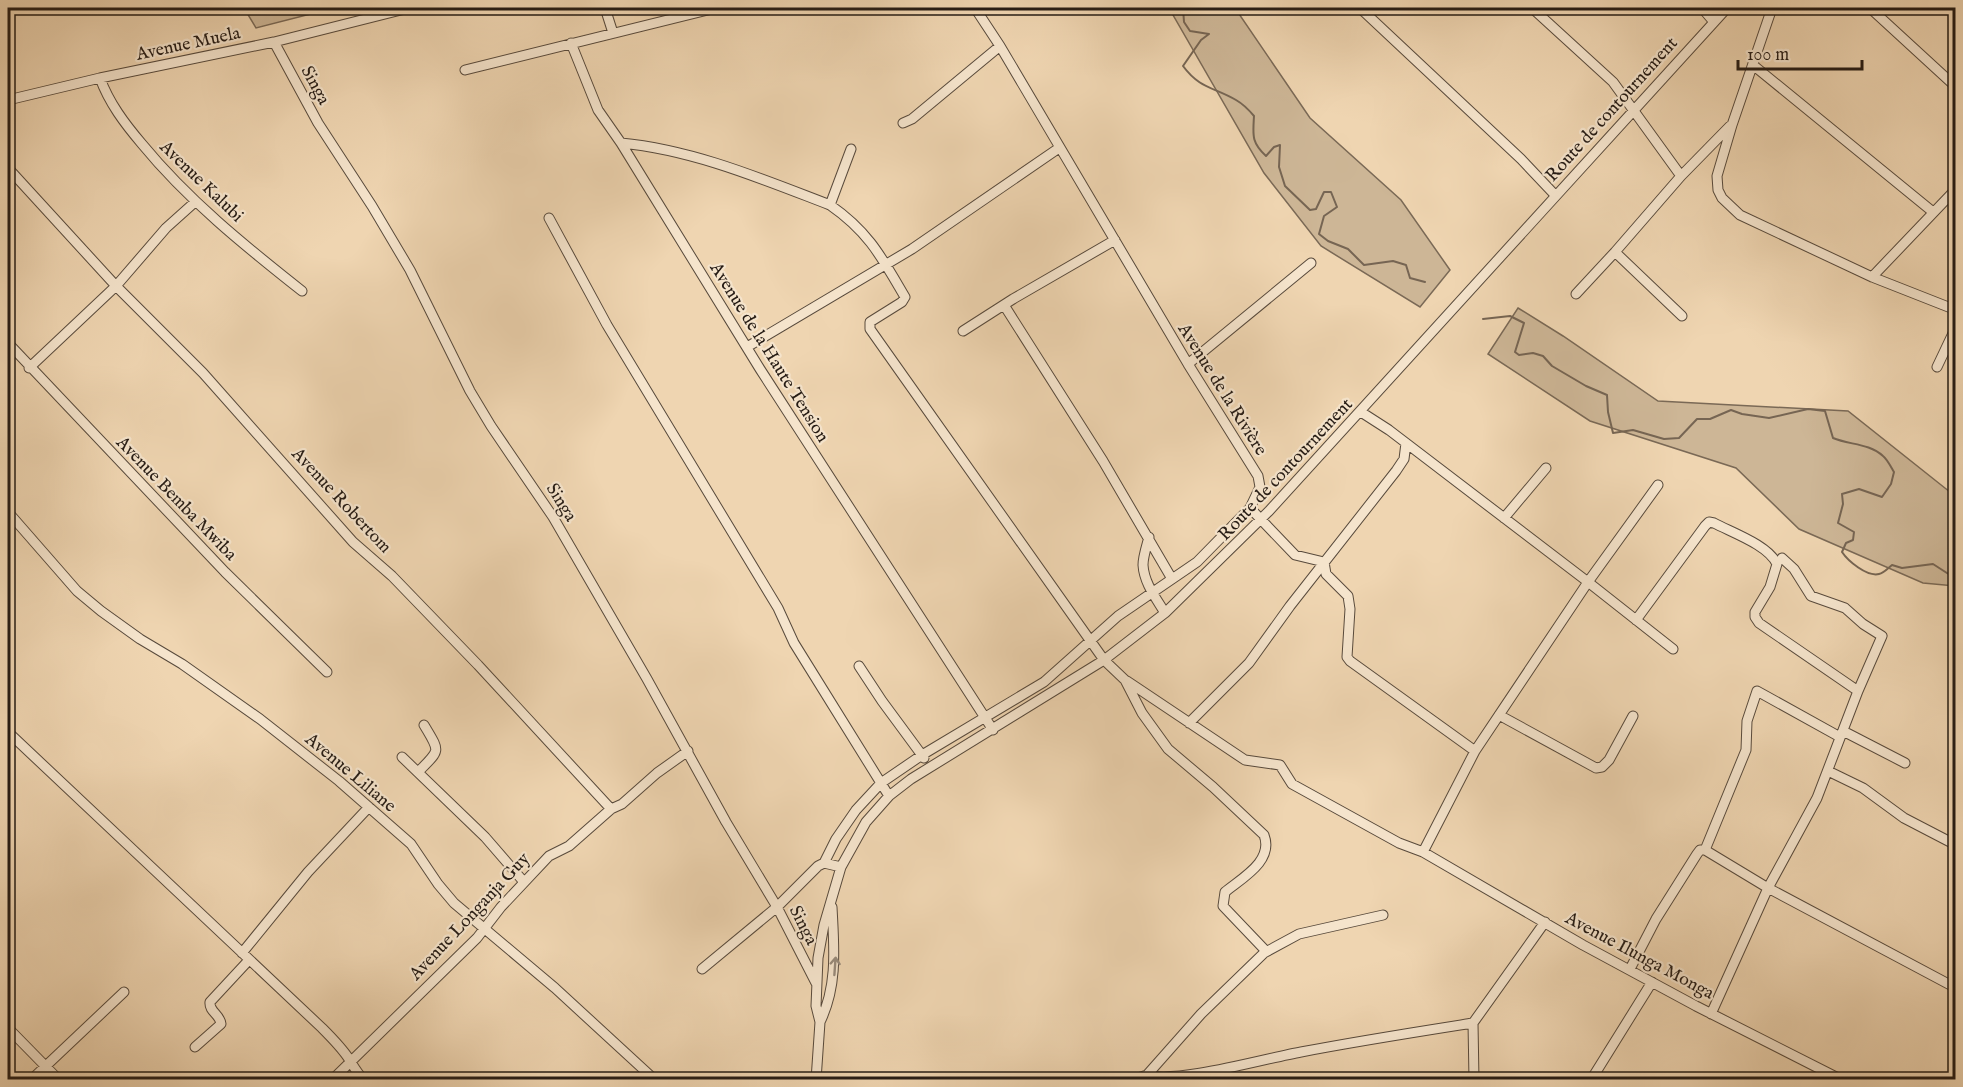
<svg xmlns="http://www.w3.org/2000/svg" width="1963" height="1087" viewBox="0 0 1963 1087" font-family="'IM FELL English',serif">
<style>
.green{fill:#cdb696;stroke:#7a6956;stroke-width:1.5}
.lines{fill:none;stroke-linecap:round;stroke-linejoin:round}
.stream{stroke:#766553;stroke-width:2}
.minor-casing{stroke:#584a3c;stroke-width:11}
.minor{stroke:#f5e4cc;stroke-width:9}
.oneway{stroke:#988a7a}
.labels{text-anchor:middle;stroke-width:4.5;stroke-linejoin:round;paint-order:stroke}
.street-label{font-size:18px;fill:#261c15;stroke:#f5e4cc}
</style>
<rect width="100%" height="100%" fill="#efd5b1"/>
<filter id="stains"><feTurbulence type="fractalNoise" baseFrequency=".00333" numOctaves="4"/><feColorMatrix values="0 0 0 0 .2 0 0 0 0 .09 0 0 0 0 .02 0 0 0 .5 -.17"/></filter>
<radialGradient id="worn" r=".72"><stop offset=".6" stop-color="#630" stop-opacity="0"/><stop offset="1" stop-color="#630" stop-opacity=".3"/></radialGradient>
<path class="green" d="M244,8H334L256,28Z
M1169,8H1235L1310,118L1401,200L1450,270L1420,307L1321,246L1264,173Z
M1518,308L1563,336L1658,401L1848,411L1955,496V586L1923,583L1799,529L1736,468L1590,421L1488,354Z"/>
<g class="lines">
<path class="stream" d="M1183,8L1184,22L1190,31L1209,34L1201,40L1183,66C1200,89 1214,87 1236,100C1243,104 1249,110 1254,116C1253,135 1251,142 1266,156L1274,147L1280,145L1279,167L1285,186L1310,210L1316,209L1324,192H1331L1337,207L1324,216L1319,234L1328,241L1348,249L1364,265L1393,261L1406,265L1410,278L1425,282
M1483,319L1510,316L1524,323L1515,352L1519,355L1533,353L1543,356L1552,366L1586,386L1607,395L1608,412L1613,433L1633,430L1664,439L1679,438L1697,419H1710L1731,410L1742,414L1769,418L1808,409L1825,411L1833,438C1849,445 1869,443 1883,456C1887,459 1891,467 1894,472L1891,484L1882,497L1859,489L1842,494L1843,504L1838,523L1854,532L1853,540L1846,543L1842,552C1848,561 1867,577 1879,574C1884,573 1888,568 1892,565L1902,568L1933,564L1950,575L1956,576"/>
<defs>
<path id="minor" d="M605,8L613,33
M975,8L1000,46L1188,364L1258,476L1260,487L1250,508L1295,555L1324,562L1326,574L1348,596L1350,609L1347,657L1350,661L1475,751L1423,852
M1360,8L1521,159L1555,195
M1532,8L1613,82L1681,176
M1702,8L1714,22
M1772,8L1732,125L1717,176L1718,190L1722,198L1740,215L1872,277L1956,310
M1870,8L1956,87
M274,42L318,123L372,206L410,270L470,391L491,426L553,517L647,679L726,822L777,907L816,983
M571,43L598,110L621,143L760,369L993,730
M1753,65L1933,212
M465,70L716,8
M100,78C109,103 125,124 142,144C188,200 245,246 302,291
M8,100L100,78L274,42L409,8
M903,123L912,119L1000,46
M621,143C694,150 762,179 830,205C869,232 882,258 905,297L902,302L870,322V329L1104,660L1125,680L1142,713L1168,749L1213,787L1264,835C1274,861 1242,878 1225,892L1223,906L1264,949V953L1201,1014L1147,1075L1132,1080
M8,168L116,286L203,373L353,542L392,576L478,665L611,809L622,804L657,773L688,751
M830,205L851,149
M549,218L607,325L778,608L794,643L889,796
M1615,252L1682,316
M1872,277L1956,189
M1576,294L1615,252L1681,176L1730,126
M1004,305L1103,461L1172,579
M963,331L1013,299L1115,240
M8,343L225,572L327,672
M747,347L912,249L1059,148
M1188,364L1311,263
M1937,367L1956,327
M29,368L116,286L166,228L195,202
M1361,412L1389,430L1588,582L1475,751
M1658,485L1588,582L1673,649
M8,512L77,591L101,611L140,639L182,664L260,719L339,781L411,844L438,884L454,903L555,988L655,1080
M1504,518L1546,468
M1149,537C1147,545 1143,556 1143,565C1144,583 1156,598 1165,613
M1636,620L1705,526L1709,522L1714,523C1733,533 1768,545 1777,564L1770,587L1755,612V617L1759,623L1858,691
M859,666L882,701L924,758
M1127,681L1245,760L1280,765L1292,784L1399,843L1423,852L1583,945L1696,1006L1842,1080
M1499,715L1596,768L1602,767L1609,760L1633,716
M1189,723L1249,663L1290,606L1396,471L1404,459L1406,443
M1843,731L1905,763
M8,732L322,1028C332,1038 342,1048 349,1059C354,1067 357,1073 364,1080
M402,757L485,837L524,882
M419,771C441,749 440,752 424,725
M1828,771L1863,788L1904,818L1956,845
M1705,850L1746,750L1747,721L1757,691L1840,737
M824,863L836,839L856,810L881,783L922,755L1044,682L1118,616L1197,562L1250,508
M242,953L308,872L369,807
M1264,953L1299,934L1383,915
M702,969L777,907L818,866L824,863L841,867
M1630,969L1656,919L1697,854L1700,850H1705L1768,888L1956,988
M1711,1014L1768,888L1817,798L1858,691L1882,636L1863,624L1845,608L1811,596L1794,569L1782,558
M820,1022C838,985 834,947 832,907
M1473,1023L1545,922
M1473,1023L1474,1080
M8,1028L59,1080
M195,1047L221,1024C220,1014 209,1012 210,1002L249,960
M1147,1075C1177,1084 1267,1058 1301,1052C1358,1041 1416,1032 1473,1023
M31,1080L124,992
M332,1080L477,938L501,907L549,856L569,846L611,809
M816,1080L820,1022L816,1006L818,958L824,925L841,867L866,822L889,796L911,779L1104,660L1165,613L1269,511L1727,8
M1591,1080L1652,982"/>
</defs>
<use href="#minor" class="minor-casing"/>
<use href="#minor" class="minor"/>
</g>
<defs><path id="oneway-shaft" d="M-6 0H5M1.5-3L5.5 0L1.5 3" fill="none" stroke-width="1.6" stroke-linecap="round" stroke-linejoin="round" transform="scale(1.5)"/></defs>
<use class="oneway" href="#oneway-shaft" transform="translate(835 966) rotate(-86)"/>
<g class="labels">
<g class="street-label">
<text transform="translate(188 43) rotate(-12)" y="6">Avenue Muela</text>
<text transform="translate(316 85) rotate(62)" y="6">Singa</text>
<text transform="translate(1611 109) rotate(-48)" y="6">Route de contournement</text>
<text transform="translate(202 181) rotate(44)" y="6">Avenue Kalubi</text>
<text transform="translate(770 352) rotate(58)" y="6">Avenue de la Haute Tension</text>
<text transform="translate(1223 389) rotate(58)" y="6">Avenue de la Rivière</text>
<text transform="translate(1285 469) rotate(-47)" y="6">Route de contournement</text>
<text transform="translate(177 498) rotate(46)" y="6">Avenue Bemba Mwiba</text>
<text transform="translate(342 500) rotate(47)" y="6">Avenue Robertom</text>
<text transform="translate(562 502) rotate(58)" y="6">Singa</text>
<text transform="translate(351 772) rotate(40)" y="6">Avenue Liliane</text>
<text transform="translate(469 916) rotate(-47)" y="6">Avenue Longanja Guy</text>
<text transform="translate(804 925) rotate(63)" y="6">Singa</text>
<text transform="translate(1640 955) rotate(28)" y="6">Avenue Ilunga Monga</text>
</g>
</g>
<rect width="1963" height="1087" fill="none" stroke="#efd5b1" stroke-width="30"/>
<rect x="9" y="9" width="1945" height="1069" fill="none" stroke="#261c15" stroke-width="3"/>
<rect x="15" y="15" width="1933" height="1057" fill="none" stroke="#261c15" stroke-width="1.5"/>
<path d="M1738 60v9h124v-9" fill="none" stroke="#261c15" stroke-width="3"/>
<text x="1747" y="60" font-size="18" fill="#261c15" stroke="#f5e4cc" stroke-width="4.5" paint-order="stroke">100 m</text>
<rect width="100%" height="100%" filter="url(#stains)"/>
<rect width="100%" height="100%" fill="url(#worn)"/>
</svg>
